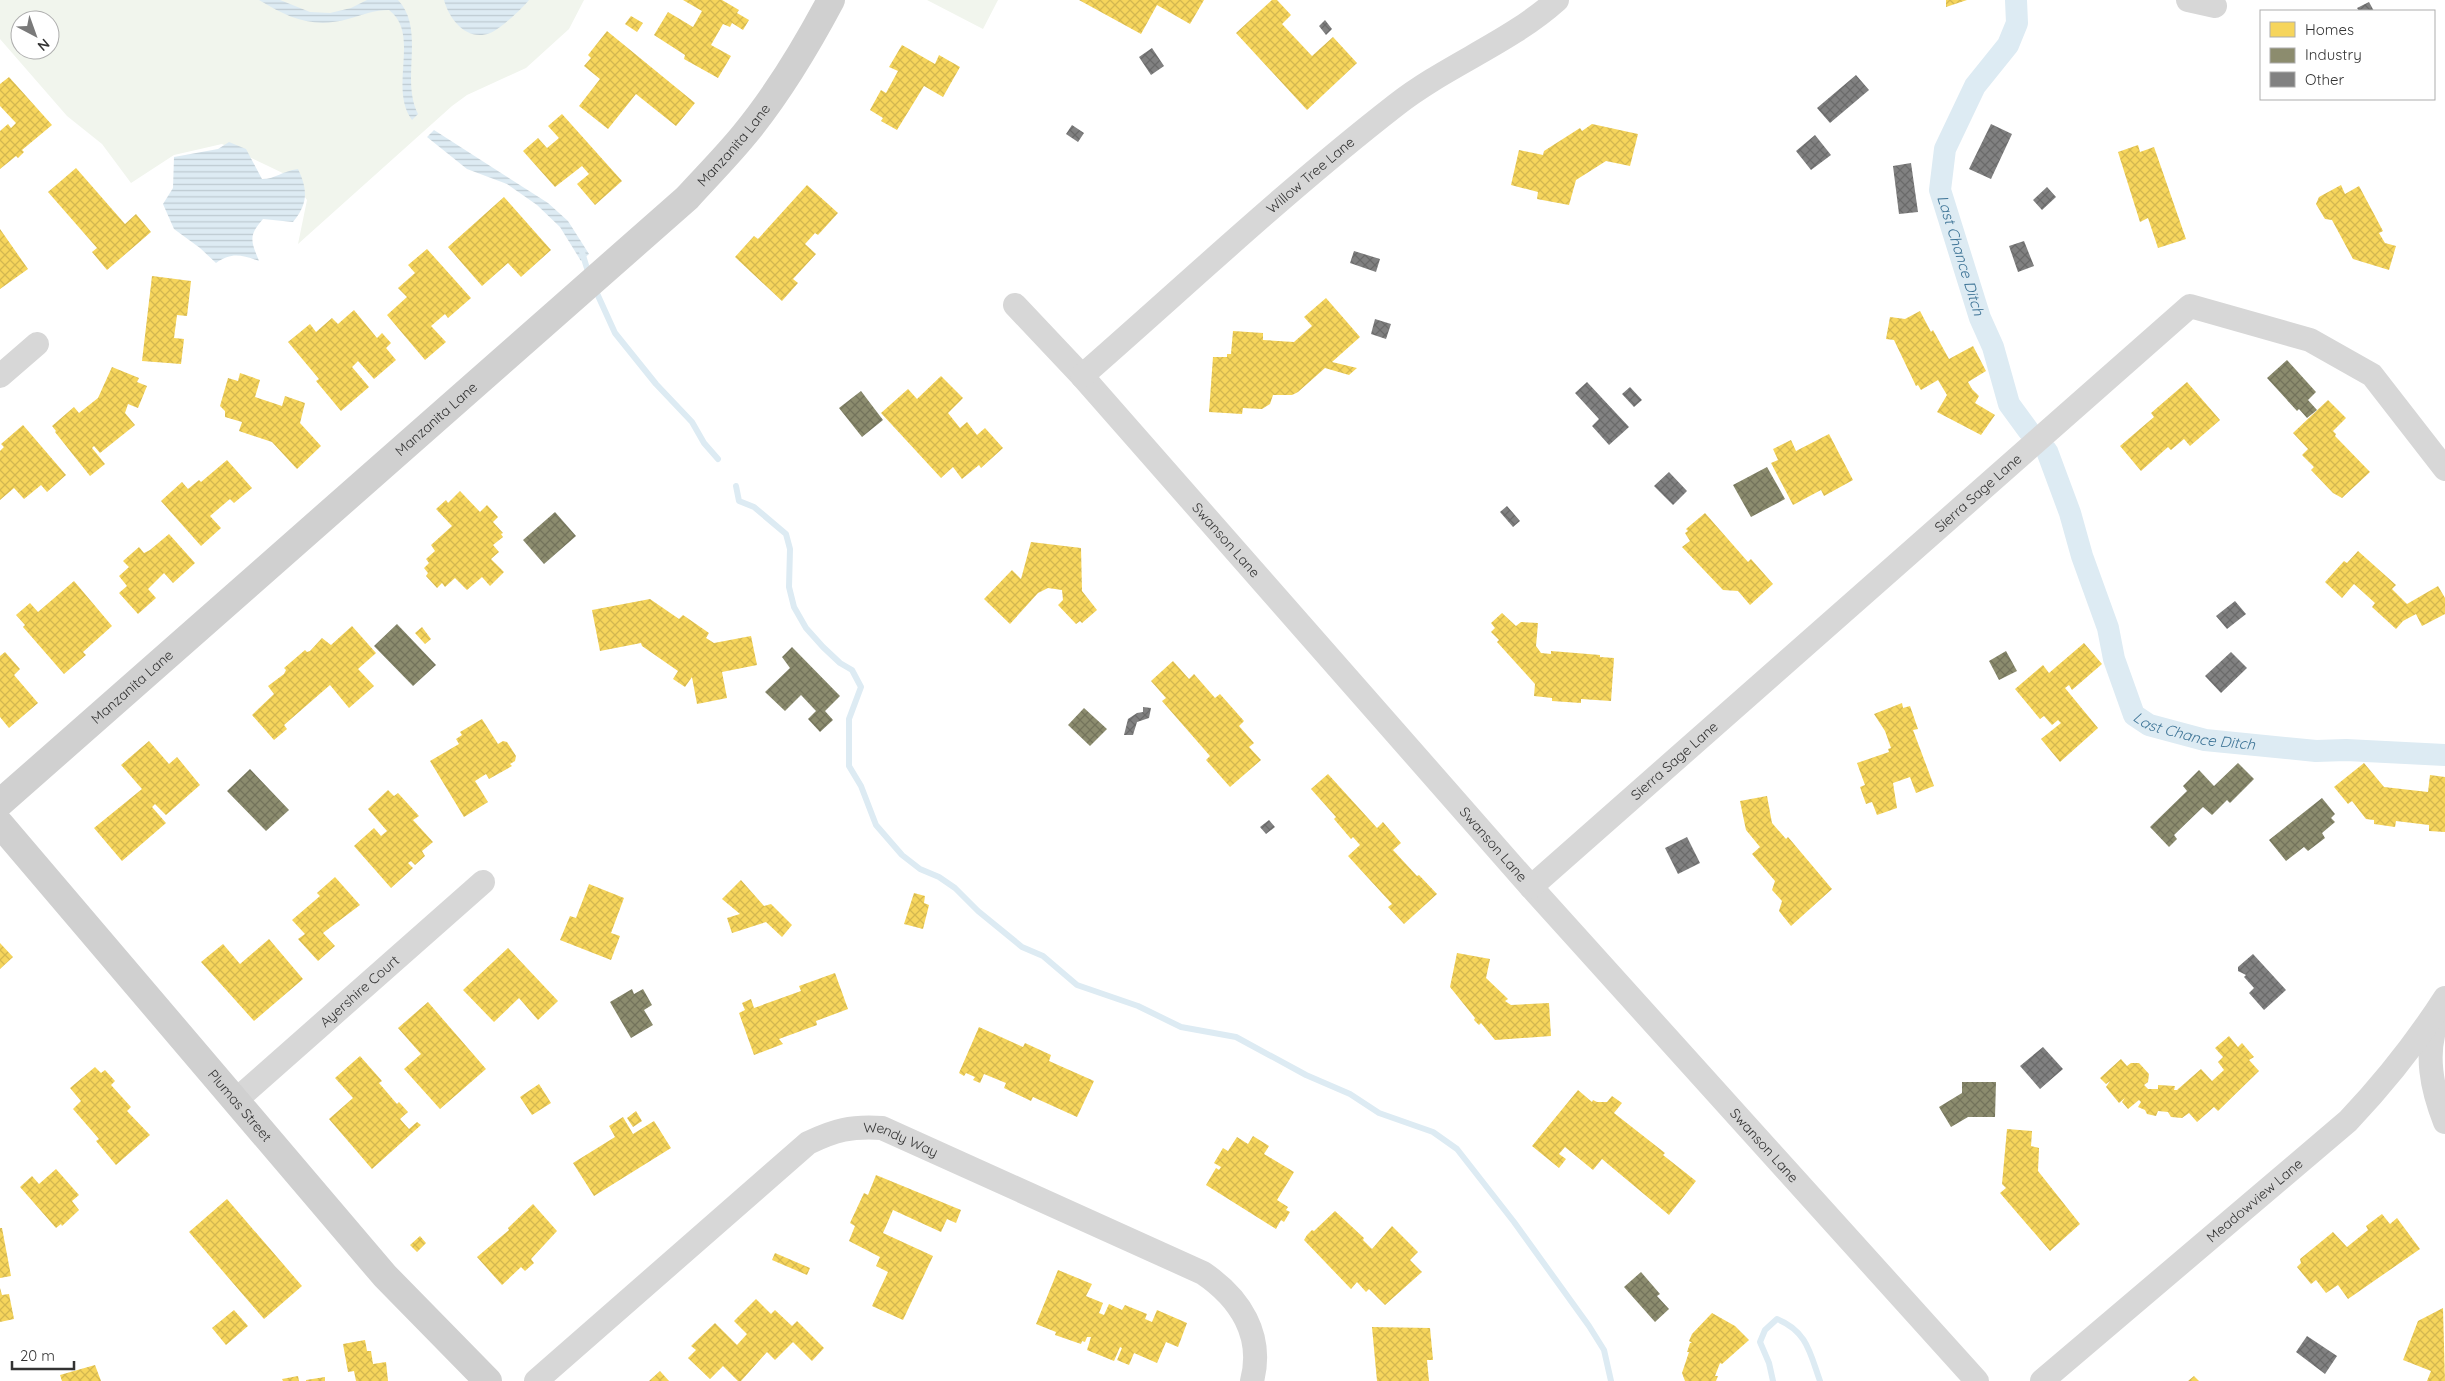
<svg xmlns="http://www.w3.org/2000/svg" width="2445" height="1381" viewBox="0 0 2445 1381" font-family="Quicksand,sans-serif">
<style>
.green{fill:#f1f5ed;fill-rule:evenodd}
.water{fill:url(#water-rules)}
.homes{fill:url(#homes-cross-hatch)}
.industry{fill:url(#industry-cross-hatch)}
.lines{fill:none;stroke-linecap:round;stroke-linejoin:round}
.stream{stroke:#ddebf3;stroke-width:6}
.canal{stroke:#ddebf3;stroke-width:22}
.building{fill:url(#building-cross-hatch)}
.street{stroke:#d7d7d7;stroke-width:24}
.secondary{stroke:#d0d0d0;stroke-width:28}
.labels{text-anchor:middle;stroke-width:5;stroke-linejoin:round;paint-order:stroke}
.street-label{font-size:14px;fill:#333;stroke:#fff}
.water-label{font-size:15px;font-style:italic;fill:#3f7597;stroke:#fff}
</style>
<defs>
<pattern id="water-rules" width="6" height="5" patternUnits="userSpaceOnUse" patternTransform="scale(1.25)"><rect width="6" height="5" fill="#ddebf3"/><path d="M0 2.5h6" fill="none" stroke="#becad1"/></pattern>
<pattern id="homes-cross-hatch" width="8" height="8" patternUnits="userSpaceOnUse" patternTransform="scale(1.25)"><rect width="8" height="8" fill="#f6d55c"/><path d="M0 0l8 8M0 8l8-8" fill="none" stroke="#d3b750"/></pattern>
<pattern id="industry-cross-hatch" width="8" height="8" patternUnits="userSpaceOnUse" patternTransform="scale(1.25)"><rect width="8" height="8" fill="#8c8c6e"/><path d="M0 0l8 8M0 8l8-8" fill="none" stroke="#73735b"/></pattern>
<pattern id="building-cross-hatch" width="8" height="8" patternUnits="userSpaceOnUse" patternTransform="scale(1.25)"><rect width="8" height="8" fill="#818181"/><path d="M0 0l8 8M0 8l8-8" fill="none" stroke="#6a6a6a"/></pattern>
</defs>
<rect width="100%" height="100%" fill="#fff"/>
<path class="green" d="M0,0H584L569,29L526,68L467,95L452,106L298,244L307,200L291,177L222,144L174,155L131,183L102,144L67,116L0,39ZM20,20H50V50H20Z
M927,0H998L983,29Z"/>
<path class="water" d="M259,0H280L310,12L330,13L351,8L367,0H398C426,30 400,79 418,114L412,120C388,88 421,34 389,10C374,10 362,15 348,19C313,29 289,18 259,0Z
M444,0H529C522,9 500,29 490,33C467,42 449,19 444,0Z
M434,130L548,203L568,221L589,254L581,261L560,227L537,205L507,184L467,169L427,137Z
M229,142L246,149L262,179C276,179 282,171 298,169C308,190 308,204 293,222L263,219C248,236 251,241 259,261C241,255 232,252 216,263L200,248L174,229L163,204L173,188L174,157L218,149Z"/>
<path class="homes" d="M683,0H722L739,10L737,13L749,20L743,30L732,23L730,27L723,24L711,45L731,56L718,78L684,59L685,55L654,35L668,12L693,27L702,11Z
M1079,0H1204L1190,24L1157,5L1141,34Z
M1272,0H1277L1291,15L1282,24L1312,56L1333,37L1357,63L1307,110L1236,33Z
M1946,0H1967L1946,7Z
M631,16L643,23L637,32L625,24Z
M607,31L695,103L676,126L636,94L608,129L579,106L600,79L584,66L591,58L588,55Z
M902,45L935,64L939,55L960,67L943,97L924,86L897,130L881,121L883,118L870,110L881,90L886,93L898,71L889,67Z
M9,77L52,125L22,150L24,152L18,158L16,156L0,169V131L8,124L11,128L16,123L0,106V84Z
M562,114L622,181L595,205L577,184L589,174L582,166L555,187L523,151L538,138L547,148L559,138L548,126Z
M1592,124L1638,134L1630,166L1606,161L1576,180L1569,205L1537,199L1538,192L1511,185L1519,150L1543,155L1544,151L1580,128L1582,131Z
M2138,145L2140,152L2154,147L2186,239L2158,248L2148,218L2140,222L2118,152Z
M76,168L125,224L136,214L151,232L107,270L92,252L97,248L48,192Z
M807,185L838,213L818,235L815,233L805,244L816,254L793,279L798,283L782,301L735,257L754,236L758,239Z
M2341,185L2345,194L2359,186L2383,231L2379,233L2385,243L2396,246L2389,270L2353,259L2332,220L2325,219L2316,204L2319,197Z
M504,197L551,250L521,277L508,263L482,286L448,247Z
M0,229L28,269L0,289Z
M427,249L471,298L448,318L445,314L431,326L446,342L425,360L387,315L407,297L398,288L415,273L408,265Z
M152,276L191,281L187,316L177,315L174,338L184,339L181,364L142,361Z
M1326,298L1360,337L1332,362L1357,368L1349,375L1325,368L1298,392L1292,395H1273L1270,404L1262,409L1243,408L1242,414L1209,412L1213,357H1227V354H1231L1233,331L1263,333V340L1294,342L1312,326L1304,317Z
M354,310L377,338L382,333L391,343L386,348L396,360L374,379L358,361L352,367L369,387L341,411L316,381L319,379L288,342L310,324L316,332L332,318L338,324Z
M1920,311L1931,332L1933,330L1949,359L1973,346L1986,371L1968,382L1972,389L1979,396L1975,403L1995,415L1981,435L1937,412L1947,395L1938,380L1921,390L1918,385L1916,386L1894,340L1886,339L1890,317L1905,319Z
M112,367L139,378L137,382L147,386L138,408L128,404L125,413L135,425L100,453L94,446L92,448L105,464L90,476L55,432L56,431L52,426L74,407L79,413L98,398Z
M240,373L260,380L255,397L282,406L285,396L305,403L300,423L321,446L297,469L272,442L239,431L242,422L225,417V411L220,406L228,378L238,381Z
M941,376L963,398L948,413L960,428L967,422L977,435L985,428L1003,448L981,468L979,465L962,479L953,467L941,478L881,413L908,389L917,399Z
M2187,382L2220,420L2190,446L2184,439L2171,450L2168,447L2141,471L2120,446L2154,417L2151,413Z
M2328,400L2346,418L2333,431L2336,434L2335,436L2370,472L2342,498L2333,493L2311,470L2314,467L2302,455L2308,449L2293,433Z
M23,425L66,475L47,492L41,485L24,499L14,488L0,500V451L4,447L1,444Z
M1829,434L1853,480L1824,496L1821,490L1793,505L1771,463L1778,460L1773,449L1791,440L1796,451Z
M227,460L252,488L234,503L230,499L210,516L221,528L201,546L161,501L182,482L188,489L199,480L201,482Z
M460,491L480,512L487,505L498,517L493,522L503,533L501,534L503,537L493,545L499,552L491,559L504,572L490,586L482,577L467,590L455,578L445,587L442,583L437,588L426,576L428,573L424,568L429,563L426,559L435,551L431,545L452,526L436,509L446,500L448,503Z
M1705,513L1748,562L1751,559L1773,584L1750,605L1738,591L1723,590L1682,547L1690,541L1685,533L1688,531L1686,529Z
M169,534L195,563L173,583L164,573L148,589L156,598L138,614L119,593L127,586L119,576L129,567L123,561L139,547L144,553L150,550Z
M1031,542L1081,548L1082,591L1097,610L1082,623L1080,621L1076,624L1058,605L1063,600L1062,590L1048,588L1038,593L1010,624L984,599L1012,570L1021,579Z
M2358,551L2396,585L2392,589L2407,604L2438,586L2445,598V614L2422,626L2416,614L2403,621L2396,629L2372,607L2375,603L2354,584L2342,598L2325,582L2344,561L2347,563Z
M74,581L112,626L83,652L86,655L64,674L23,627L25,625L16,615L30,603L38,612Z
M650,599L679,619L683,615L709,633L706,638L714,643L751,636L757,665L722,672L727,698L697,704L692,677L685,687L673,679L678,671L642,646L641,643L600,651L592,610Z
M1502,613L1516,626L1521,622L1538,623L1536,646L1541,653L1551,654V651L1600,655V657L1614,658L1611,701L1581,699V703L1552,701V698L1534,696L1535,684L1497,642L1499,640L1491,632L1495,628L1491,623Z
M352,626L376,653L358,669L374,686L349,708L330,685L284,725L287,729L274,740L252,715L274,694L268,686L284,674L286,670L284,668L305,650L307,652L310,651L322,638L331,645Z
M422,627L431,639L425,644L415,633Z
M2084,643L2102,664L2072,690L2069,685L2065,688L2098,728L2060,762L2041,739L2061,723L2058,720L2052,725L2044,716L2040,719L2015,689L2043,665L2049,673Z
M5,652L20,669L14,675L38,703L9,728L0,717V656Z
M1173,661L1189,679L1194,674L1215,698L1220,694L1244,721L1239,726L1254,743L1249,747L1261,760L1230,787L1206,760L1210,756L1162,701L1166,698L1151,681Z
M1902,703L1903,708L1910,706L1918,729L1913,730L1934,786L1916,793L1910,777L1893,783L1897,808L1877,815L1872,802L1866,804L1860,787L1865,785L1857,763L1889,752L1888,749L1891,748L1885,731L1874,714Z
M482,719L498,744L503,741L507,742L516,756L515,761L510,764L512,766L489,779L486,774L475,781L488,802L464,817L430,761L459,744L456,739L462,735L460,732Z
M149,741L169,764L177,757L200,785L166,815L155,804L152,807L166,823L122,861L94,828L142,789L121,765Z
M2364,763L2384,787L2428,792L2430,775L2445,777V832L2429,831V825L2396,821L2395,827L2374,824V820L2366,819L2352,801L2348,804L2334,787Z
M1328,774L1377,828L1383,822L1401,843L1393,850L1417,876L1419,875L1437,894L1404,924L1388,907L1392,904L1348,856L1360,845L1353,837L1351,839L1334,819L1336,817L1311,789Z
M388,790L394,796L398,793L419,816L413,820L433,842L422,851L425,856L415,865L411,861L408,863L413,868L391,888L354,846L374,828L381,836L387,831L368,809Z
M1767,796L1772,823L1786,839L1788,837L1832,889L1791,926L1779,911L1782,901L1772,890L1775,881L1752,854L1760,847L1746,830L1740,801Z
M335,877L360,905L323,933L335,946L318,961L298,939L305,934L292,920L320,896L317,893Z
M741,880L764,906L771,904L792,925L782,937L766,922L732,933L727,918L740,914L722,899Z
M589,884L624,898L611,933L620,936L611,960L560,940L570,916L576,918Z
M914,893L925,896L924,903L929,905L923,929L904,924Z
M269,939L303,979L254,1021L201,962L223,944L240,964Z
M0,943L13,957L0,969Z
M508,948L558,1001L538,1020L519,998L494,1022L463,990Z
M1457,953L1490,959L1486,978L1508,999L1505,1001L1511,1005L1549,1003L1551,1036L1495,1040L1481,1023L1479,1025L1474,1020L1475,1018L1450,987Z
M835,973L848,1009L816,1021L817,1025L779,1039L783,1044L754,1055L739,1013L745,1010L742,1003L751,999L754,1008L801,991L799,986Z
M428,1002L486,1069L440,1109L404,1069L421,1054L398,1028Z
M979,1027L1023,1047L1025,1043L1051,1055L1049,1061L1094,1081L1077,1117L1033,1097L1031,1101L1004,1088L1006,1083L984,1074L980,1083L973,1080L975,1077L966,1073L964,1076L959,1073Z
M2229,1036L2238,1047L2242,1043L2254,1057L2249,1060L2259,1071L2218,1111L2214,1107L2197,1122L2189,1113L2182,1118L2171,1117L2168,1112L2158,1111L2156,1116L2147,1114L2145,1110L2138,1107L2141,1102L2139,1100L2128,1109L2122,1102L2125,1098L2119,1103L2106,1087L2110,1081L2106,1084L2100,1078L2121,1059L2127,1066L2131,1063H2139L2149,1074L2148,1082L2144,1085L2148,1089H2158V1085L2175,1086L2174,1090H2177L2201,1069L2212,1081L2224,1070L2218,1062L2223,1057L2215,1048Z
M360,1056L382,1081L379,1083L397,1104L399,1102L408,1112L400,1119L409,1129L417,1122L421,1125L372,1169L329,1119L353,1098L335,1078Z
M95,1067L101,1073L105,1070L115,1081L111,1085L131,1107L127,1111L150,1135L116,1165L96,1141L99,1139L73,1109L81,1101L70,1088Z
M539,1084L551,1103L532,1115L520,1097Z
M1578,1090L1592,1102L1593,1100L1597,1102H1607L1612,1096L1622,1103L1614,1113L1665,1153L1663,1155L1696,1181L1669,1215L1602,1159L1593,1170L1565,1147L1559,1154L1566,1159L1559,1168L1532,1146Z
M636,1111L642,1121L633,1127L627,1118Z
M623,1117L633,1134L654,1121L671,1148L594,1196L573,1163L615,1137L609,1126Z
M2007,1129L2032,1131L2031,1146L2039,1148L2038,1171L2080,1224L2050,1251L2000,1193L2006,1188L2002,1184Z
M1253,1136L1269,1146L1264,1154L1294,1172L1277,1200L1288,1207L1286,1210L1290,1212L1284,1222L1281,1220L1276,1229L1206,1185L1216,1168L1219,1170L1221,1167L1214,1163L1223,1148L1228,1151L1237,1137L1248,1144Z
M56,1169L79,1195L72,1201L79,1210L62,1226L61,1224L56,1228L20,1187L32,1176L39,1184Z
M876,1175L961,1210L956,1223L947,1219L941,1232L893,1210L883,1233L933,1256L903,1320L872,1306L888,1272L876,1266L880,1257L849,1241L855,1226L850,1223L864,1193L868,1195Z
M227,1199L302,1286L264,1319L189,1232Z
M533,1204L557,1231L531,1259L534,1263L525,1271L521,1267L502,1285L477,1257L509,1230L508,1228Z
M1335,1211L1364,1238L1363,1240L1372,1249L1392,1226L1418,1252L1410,1260L1422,1272L1385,1305L1369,1289L1366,1292L1357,1282L1351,1289L1304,1240L1307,1235L1312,1230L1314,1231Z
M2382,1214L2390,1224L2397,1218L2420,1249L2348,1299L2338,1285L2326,1293L2316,1280L2311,1284L2297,1267L2301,1263L2300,1259L2333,1232L2347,1247L2368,1230L2366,1226Z
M0,1228H2L11,1276L0,1278Z
M420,1236L426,1243L417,1252L410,1245Z
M775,1253L810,1268L807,1275L772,1260Z
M1058,1270L1092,1284L1086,1296L1103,1303L1099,1313L1104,1315L1109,1304L1122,1310L1125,1305L1147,1314L1145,1319L1152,1322L1157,1310L1187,1323L1178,1347L1166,1342L1157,1363L1134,1353L1129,1365L1117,1360L1122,1348L1120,1347L1114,1361L1087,1350L1091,1337H1087L1085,1342L1082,1341L1081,1344L1055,1335L1056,1332L1036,1324Z
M0,1288L2,1295L9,1294L14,1319L0,1322Z
M756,1299L771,1314L775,1310L792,1326L797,1321L824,1348L812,1361L793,1342L775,1360L767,1352L741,1381H738L723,1366L710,1379L688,1358L696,1350L691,1346L715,1323L737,1345L747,1334L734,1321Z
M2443,1308L2445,1381H2427L2431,1371L2403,1360L2418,1321Z
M234,1310L248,1326L226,1345L212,1328Z
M1712,1313L1735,1326L1749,1340L1722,1364L1720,1363L1715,1376H1718L1716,1381H1685L1682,1373L1689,1352H1687L1690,1343H1692L1689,1341L1692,1334Z
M1372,1327L1430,1328L1433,1360H1427L1429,1381H1377Z
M365,1340L367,1351H371L373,1364L386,1362L388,1381H356L354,1371L348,1372L343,1344Z
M95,1365L101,1381H62L60,1375Z
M660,1371L669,1381H649Z
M298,1376L299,1381H283L282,1379Z
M2194,1376L2199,1381H2188Z
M325,1377V1381H306V1380Z"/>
<path class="industry" d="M2287,360L2316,392L2308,400L2317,410L2307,418L2299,409L2297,411L2267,378Z
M861,391L883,420L862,437L839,408Z
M1767,467L1785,499L1751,517L1733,485Z
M555,512L576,536L544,564L523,540Z
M397,624L436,665L413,686L374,646Z
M792,647L840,696L825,711L833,720L820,732L808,719L816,711L801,695L785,711L765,692L790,668L782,657Z
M2006,651L2017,671L1999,680L1989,661Z
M1084,708L1107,729L1090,746L1068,725Z
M2238,763L2254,779L2230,803L2227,800L2212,815L2203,807L2174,835L2177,839L2169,847L2150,827L2187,791L2183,786L2199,770L2214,786Z
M250,769L289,810L266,831L227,791Z
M2322,798L2335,814L2331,818L2335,822L2322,833L2325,838L2308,851L2304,847L2286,861L2269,840Z
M632,989L634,994L643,989L652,1005L644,1010L653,1025L631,1038L610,1002Z
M1962,1082H1996L1995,1117H1968L1951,1127L1939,1107L1962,1093Z
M1641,1272L1660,1294L1657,1296L1669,1309L1655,1322L1624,1287Z"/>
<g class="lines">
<path class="stream" d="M582,252L589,275
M595,289L615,333L656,384L692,422L704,443L718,459
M736,486L739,501L754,507L786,534L790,549L789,587L794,607L806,628L823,647L840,663L852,670L861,687L849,719V766L861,786L876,825L902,855L920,869L939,877L955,888L978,911L1022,947L1043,956L1077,985L1138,1006L1181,1027L1236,1037L1306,1075L1350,1094L1379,1113L1433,1132L1457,1149L1514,1222L1589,1326L1604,1350L1611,1381
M1773,1381L1769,1363L1760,1342L1765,1330L1777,1319C1807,1331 1810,1353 1820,1381"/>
<g class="canal">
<path id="s1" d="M2016,0L2017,23L2008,45L1975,86L1945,149L1940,190L1980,318L1993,347L2009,404L2028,430"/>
<path id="s2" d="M2047,451L2070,513L2082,556L2108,628L2114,659L2134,715L2149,725L2205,740L2316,751L2346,750L2445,755"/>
</g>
</g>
<path class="building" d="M2369,2L2374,11H2359L2357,8Z
M1325,20L1332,29L1326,35L1319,26Z
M1152,48L1164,66L1151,75L1139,57Z
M1856,75L1869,90L1830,123L1817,108Z
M1991,124L2012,134L1991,179L1969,169Z
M1072,125L1084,133L1078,142L1066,134Z
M1815,135L1831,155L1811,170L1796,151Z
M1911,163L1918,212L1899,214L1893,166Z
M2047,187L2056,197L2042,210L2033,200Z
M2024,241L2034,266L2018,272L2009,246Z
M1354,251L1380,259L1376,272L1350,263Z
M1375,319L1391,324L1386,339L1371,334Z
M1587,382L1629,427L1609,445L1592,426L1599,419L1575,393Z
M1630,387L1642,400L1634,407L1622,394Z
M1669,472L1687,491L1673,505L1654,486Z
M1507,506L1520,521L1513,527L1500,512Z
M2235,601L2246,614L2227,629L2216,616Z
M2231,652L2247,668L2221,693L2205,676Z
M1143,707L1151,708L1149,718L1137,722L1133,735H1124L1128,719L1137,713L1143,712Z
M1269,820L1275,827L1266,834L1260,827Z
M1687,837L1700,863L1678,874L1665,848Z
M2253,954L2286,990L2264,1010L2249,993L2254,988L2244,977L2246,975L2238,971V967Z
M2043,1047L2063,1069L2040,1089L2020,1066Z
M2307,1336L2337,1356L2325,1374L2296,1352Z"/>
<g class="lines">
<g class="street">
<path d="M2188,0L2215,6"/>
<path id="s3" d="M1015,305L1082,376L1531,887L1977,1381"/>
<path d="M0,376L37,344"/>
<path id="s4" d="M1082,376C1186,285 1288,189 1396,105C1447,65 1509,43 1557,0"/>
<path id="s5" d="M1531,887L2190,306L2310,340L2372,375L2445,469"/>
<path d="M2438,1019C2424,1053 2432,1089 2445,1122"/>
<path id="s6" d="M235,1101L483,882"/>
<path id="s7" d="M536,1381L808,1143C835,1130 851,1126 882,1128L1203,1273C1240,1298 1264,1335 1252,1381"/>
<path id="s8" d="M2042,1381L2348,1121C2385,1082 2416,1043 2445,998"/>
</g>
<g class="secondary">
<path id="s9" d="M0,803L687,198C706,177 726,157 744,135C778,94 806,47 831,0"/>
<path id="s10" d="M0,824L385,1276L488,1381"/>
</g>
</g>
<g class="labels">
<g class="street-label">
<text dy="5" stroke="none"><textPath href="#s9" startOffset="986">Manzanita Lane</textPath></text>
<text dy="5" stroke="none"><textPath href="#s4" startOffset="304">Willow Tree Lane</textPath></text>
<text dy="5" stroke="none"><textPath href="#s9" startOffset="581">Manzanita Lane</textPath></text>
<text dy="5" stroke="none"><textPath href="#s5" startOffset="596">Sierra Sage Lane</textPath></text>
<text dy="5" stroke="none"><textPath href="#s3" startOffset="316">Swanson Lane</textPath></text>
<text dy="5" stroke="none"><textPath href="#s9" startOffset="176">Manzanita Lane</textPath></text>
<text dy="5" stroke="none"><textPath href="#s5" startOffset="191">Sierra Sage Lane</textPath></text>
<text dy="5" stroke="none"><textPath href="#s3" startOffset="721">Swanson Lane</textPath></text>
<text dy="5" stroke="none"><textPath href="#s6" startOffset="166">Ayershire Court</textPath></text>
<text dy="5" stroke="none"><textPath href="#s10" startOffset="370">Plumas Street</textPath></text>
<text dy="5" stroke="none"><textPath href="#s7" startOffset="459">Wendy Way</textPath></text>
<text dy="5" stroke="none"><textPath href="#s3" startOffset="1126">Swanson Lane</textPath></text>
<text dy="5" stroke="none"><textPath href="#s8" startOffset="279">Meadowview Lane</textPath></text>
</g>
<g class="water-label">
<text dy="5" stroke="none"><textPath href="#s1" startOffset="279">Last Chance Ditch</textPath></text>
<text dy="5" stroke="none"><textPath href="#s2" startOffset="342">Last Chance Ditch</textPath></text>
</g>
</g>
<rect x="2260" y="10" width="175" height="90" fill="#ffffff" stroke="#adadad"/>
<rect x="2270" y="22" width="25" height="15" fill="#f6d55c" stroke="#adadad"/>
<text x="2305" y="35" font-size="15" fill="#333333">Homes</text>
<rect x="2270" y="48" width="25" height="15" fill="#8c8c6e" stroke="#adadad"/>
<text x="2305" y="60" font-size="15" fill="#333333">Industry</text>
<rect x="2270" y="72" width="25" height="15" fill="#818181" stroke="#adadad"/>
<text x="2305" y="85" font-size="15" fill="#333333">Other</text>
<g transform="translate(35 35) rotate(139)"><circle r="24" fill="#ffffff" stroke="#adadad"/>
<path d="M0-4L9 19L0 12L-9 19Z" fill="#7a7a7a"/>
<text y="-8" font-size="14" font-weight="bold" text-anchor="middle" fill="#333333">N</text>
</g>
<path d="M12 1361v8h62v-8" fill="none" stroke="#333333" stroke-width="2.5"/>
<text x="20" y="1361" font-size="15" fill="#333333" stroke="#ffffff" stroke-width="4" paint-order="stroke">20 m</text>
</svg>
